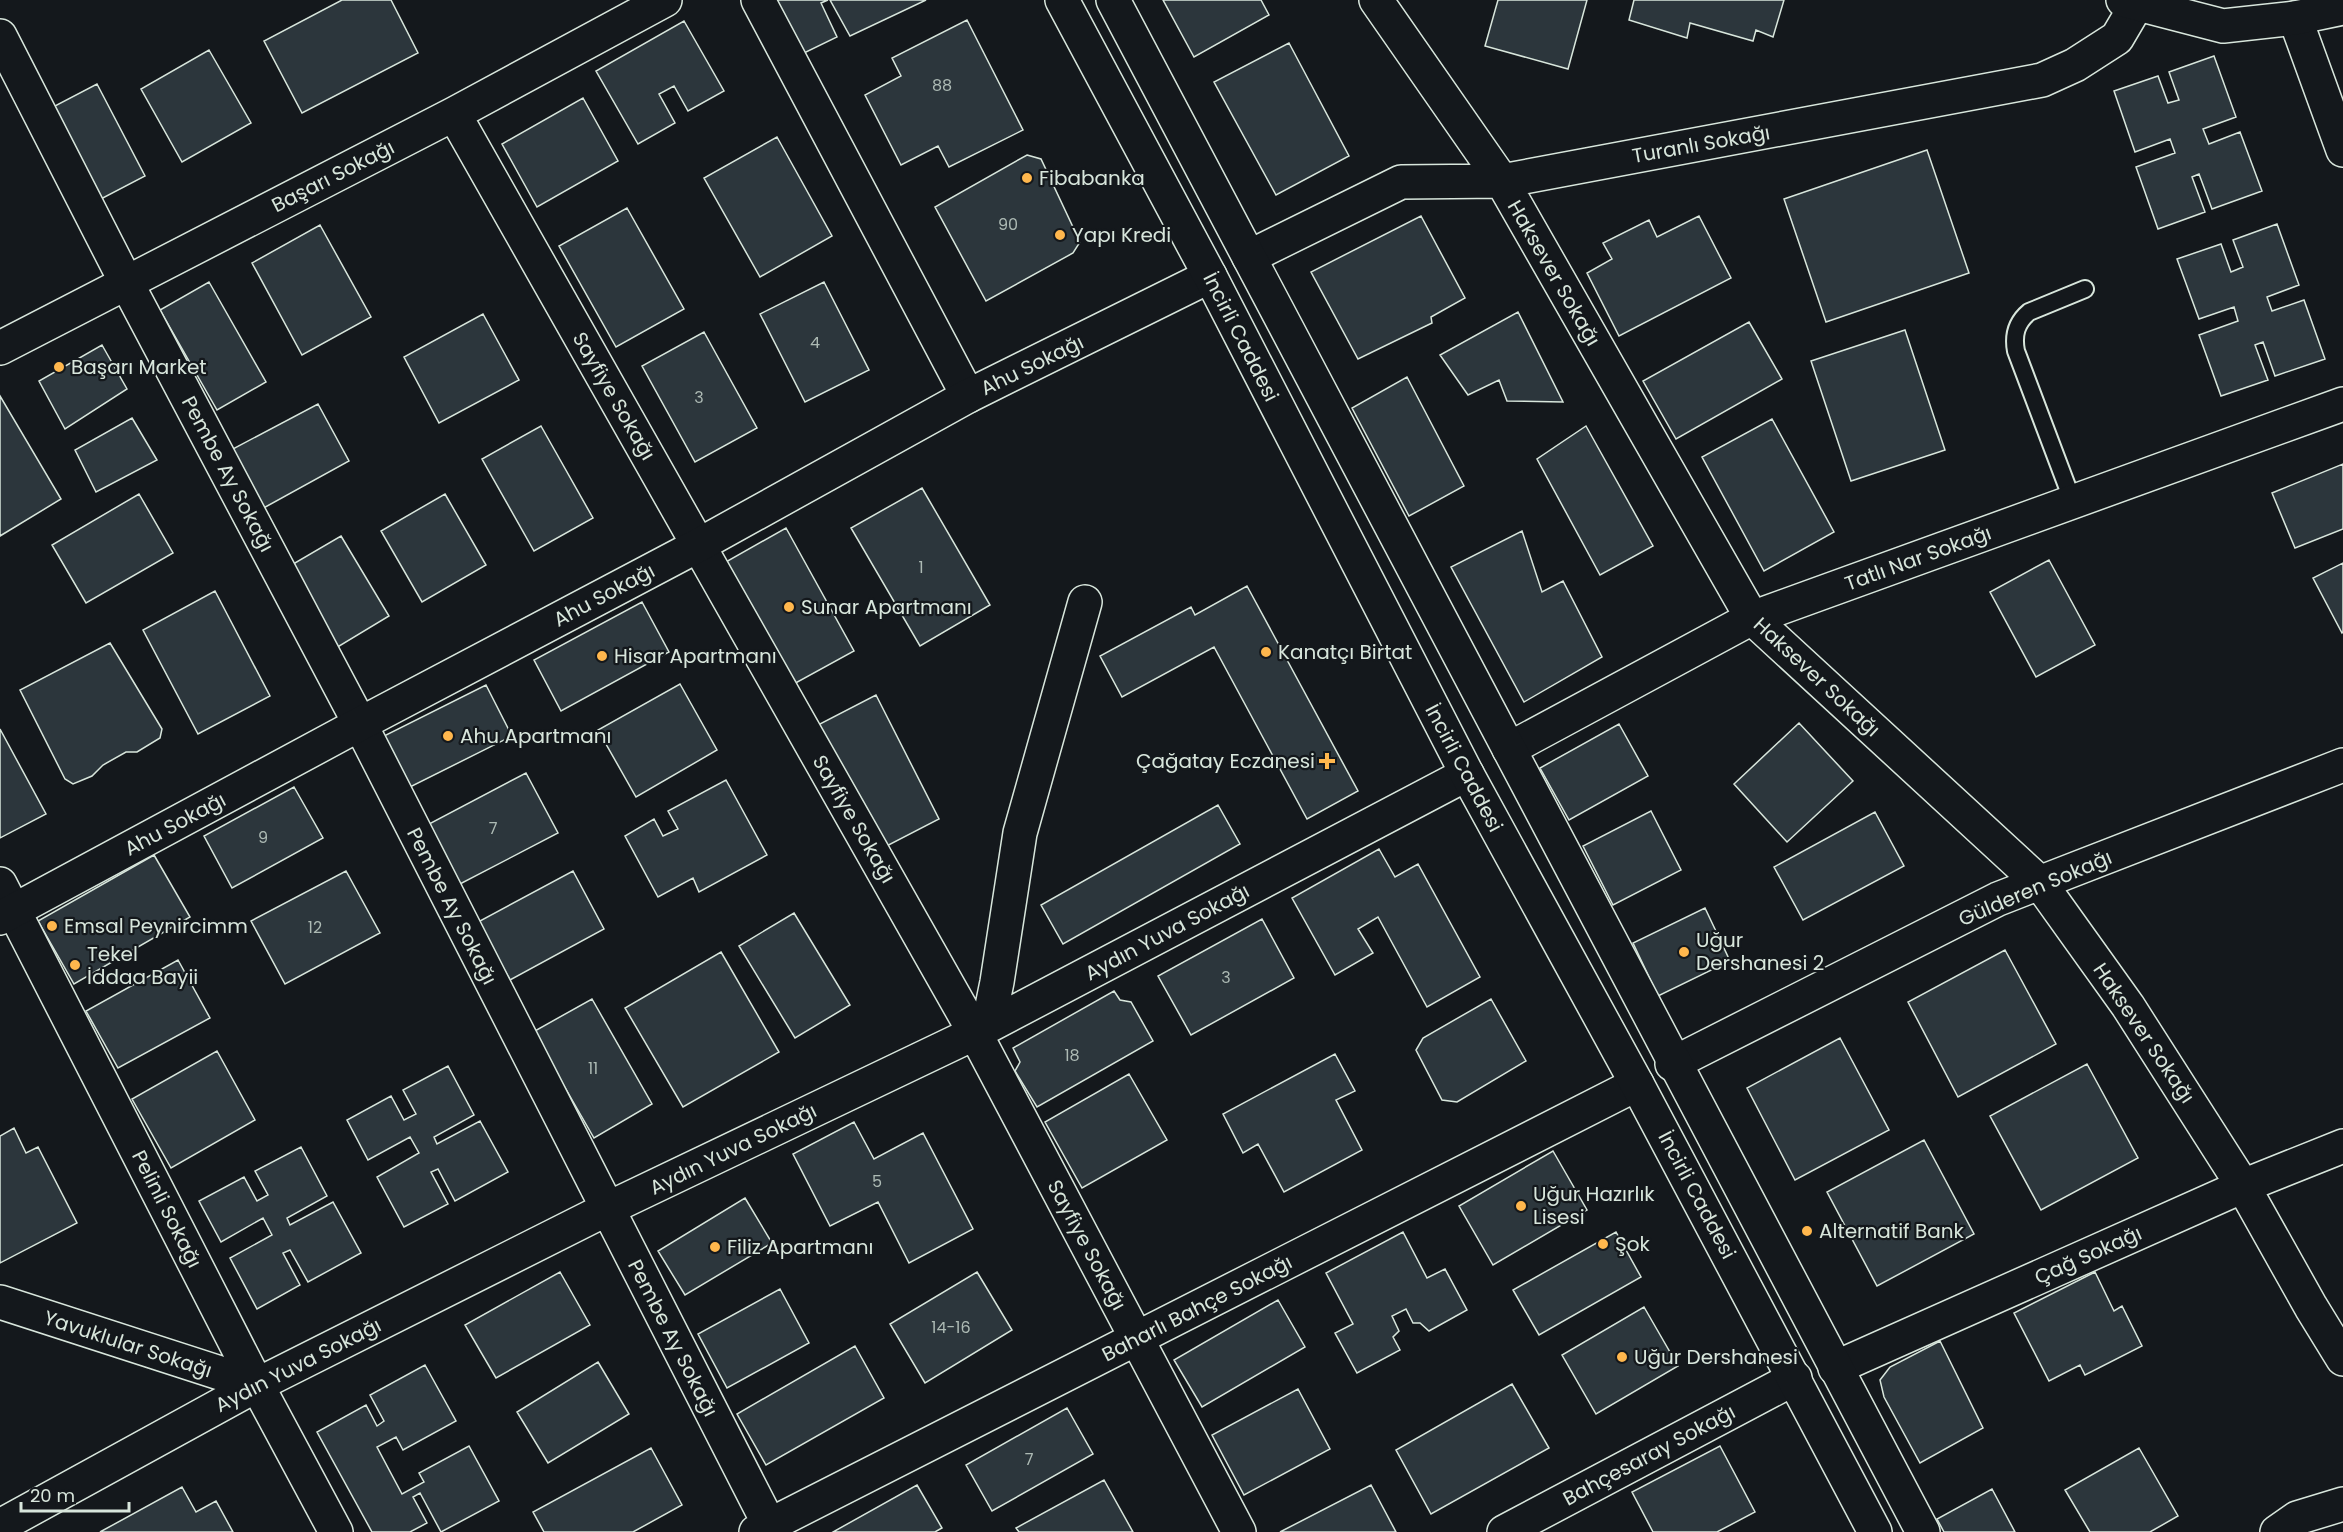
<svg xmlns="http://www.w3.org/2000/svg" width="2343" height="1532" viewBox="0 0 2343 1532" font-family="Poppins,sans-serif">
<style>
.building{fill:#2c363c;stroke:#d8e6dc;stroke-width:1.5}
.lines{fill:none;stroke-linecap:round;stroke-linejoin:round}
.service-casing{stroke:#d8e6dc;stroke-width:20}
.minor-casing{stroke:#d8e6dc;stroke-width:36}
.tertiary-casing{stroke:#d8e6dc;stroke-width:36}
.secondary-casing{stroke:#d8e6dc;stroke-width:36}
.primary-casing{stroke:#d8e6dc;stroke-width:36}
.service{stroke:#14181c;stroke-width:16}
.minor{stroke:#14181c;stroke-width:33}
.tertiary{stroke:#14181c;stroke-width:33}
.secondary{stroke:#14181c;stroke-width:33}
.primary{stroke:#14181c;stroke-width:33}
.poi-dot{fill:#ffb74d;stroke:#14181c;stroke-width:2}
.labels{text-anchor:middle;stroke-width:4.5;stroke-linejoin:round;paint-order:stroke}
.number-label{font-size:16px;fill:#adbab4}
.street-label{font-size:20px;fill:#d8e6dc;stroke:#14181c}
.poi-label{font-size:20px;fill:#d8e6dc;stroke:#14181c;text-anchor:start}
</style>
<rect width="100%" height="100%" fill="#14181c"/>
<path class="building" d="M342,0H391L418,53L302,113L264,41Z
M775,0H828L821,3L837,37L802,54Z
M830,0H926L850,36Z
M1163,0H1261L1269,15L1194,57Z
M1498,0H1587L1568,69L1485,46Z
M1634,0H1784L1773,37L1756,30L1753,41L1690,23L1687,38L1629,20Z
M967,20L1023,130L949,167L938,146L901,165L865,95L901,76L892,58Z
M684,21L724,91L688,111L674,86L659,94L675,123L638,144L596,71Z
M1289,43L1349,156L1276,195L1214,82Z
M209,50L251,123L182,162L141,89Z
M2214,56L2236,117L2203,129L2209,144L2240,132L2262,191L2212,209L2199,174L2192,177L2205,212L2158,229L2136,167L2175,153L2170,139L2135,152L2114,91L2158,76L2168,103L2179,100L2169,72Z
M97,84L145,176L99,200L51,108Z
M583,98L618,161L537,207L502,144Z
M777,137L832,236L760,277L704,178Z
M1927,150L1969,273L1826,322L1784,199Z
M1027,155L1041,159L1080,242L1073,253L986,301L935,207Z
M627,208L684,309L616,347L559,246Z
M1421,216L1465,298L1431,317L1432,323L1358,359L1311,272Z
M1699,216L1731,278L1619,336L1587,273L1612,259L1603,243L1649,220L1657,237Z
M2277,224L2299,285L2267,297L2272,311L2304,300L2325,359L2275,376L2263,342L2255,345L2268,380L2221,396L2199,335L2238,321L2234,307L2199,319L2177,259L2221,244L2231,272L2243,267L2233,240Z
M320,225L371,317L302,355L252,263Z
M209,282L266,382L217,410L160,310Z
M824,282L869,370L805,402L760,314Z
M1518,312L1563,402L1507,401L1499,380L1468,395L1440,355Z
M483,314L519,380L439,423L404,357Z
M1749,322L1782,379L1676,439L1643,381Z
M1905,330L1945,450L1851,481L1811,361Z
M704,332L757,428L695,462L642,366Z
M102,345L127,389L65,429L39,381Z
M1407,377L1464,486L1409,516L1352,408Z
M0,396L61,499L0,536Z
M318,404L349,461L260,510L229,451Z
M132,418L157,460L96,492L75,450Z
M1772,419L1834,532L1764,571L1702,457Z
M541,426L593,518L534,551L482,459Z
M1586,426L1653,546L1600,575L1537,459Z
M2343,464V529L2295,548L2272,493Z
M922,488L990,605L920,646L851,528Z
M139,494L173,553L86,603L52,545Z
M445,494L486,565L422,602L381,531Z
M786,528L854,651L792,685L724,563Z
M1522,531L1542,592L1563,581L1602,657L1524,702L1451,567Z
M341,536L389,616L336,648L288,567Z
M2049,560L2095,645L2036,677L1990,592Z
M2343,563V632L2342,633L2313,578Z
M1247,586L1358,791L1307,819L1214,647L1122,697L1100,656L1191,607L1195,615Z
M215,591L270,696L198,734L143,630Z
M642,602L669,652L561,711L534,660Z
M110,643L162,729L160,738L137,752H126L103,765L92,776L73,784L65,779L20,690Z
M680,684L717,750L636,797L598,730Z
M486,685L512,736L410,787L384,736Z
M876,695L939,819L877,851L814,727Z
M1799,723L1853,781L1787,842L1734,784Z
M1619,724L1648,776L1569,820L1540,768Z
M0,729L46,814L0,838Z
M526,773L558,833L460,884L429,824Z
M726,780L767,855L699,892L693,878L658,897L625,836L654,819L663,836L678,829L668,811Z
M294,787L323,838L232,888L204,836Z
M1218,805L1240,844L1063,944L1041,905Z
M1651,811L1681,870L1613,905L1583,846Z
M1875,812L1904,866L1803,920L1774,867Z
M1379,849L1395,877L1418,864L1480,977L1427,1007L1378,917L1358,929L1373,953L1335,975L1292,898Z
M154,855L190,917L74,984L38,921Z
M346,871L380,933L285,984L251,921Z
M573,871L604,929L510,980L478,922Z
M1705,908L1730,961L1658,996L1633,943Z
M794,913L850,1005L795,1038L739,946Z
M1262,919L1294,978L1191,1035L1158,976Z
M2005,950L2056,1044L1958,1097L1908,1002Z
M721,952L779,1052L683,1107L625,1008Z
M178,960L210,1018L118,1068L86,1011Z
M1114,991L1120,1000L1131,1002L1153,1041L1037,1107L1015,1071L1020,1062L1013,1048Z
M592,999L652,1104L594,1138L533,1032Z
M1491,999L1526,1061L1457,1102L1442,1100L1416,1050L1423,1038Z
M1840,1038L1889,1130L1795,1180L1747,1088Z
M217,1051L255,1120L171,1168L132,1099Z
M1335,1054L1355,1091L1336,1100L1362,1150L1284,1192L1258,1144L1243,1153L1223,1114Z
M2087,1064L2138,1158L2041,1210L1990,1116Z
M448,1066L474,1115L434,1137L437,1144L480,1121L508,1172L455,1201L438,1169L431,1172L448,1204L404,1227L377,1177L419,1153L410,1137L368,1160L347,1120L391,1096L404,1120L416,1114L403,1090Z
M1129,1074L1167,1140L1082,1188L1045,1122Z
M854,1122L874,1159L923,1133L973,1229L909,1263L878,1202L830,1226L793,1154Z
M14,1128L26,1153L38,1147L77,1223L0,1263V1136Z
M1924,1140L1974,1234L1877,1286L1827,1192Z
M301,1147L327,1196L287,1218L290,1225L333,1202L361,1253L308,1282L290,1250L283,1253L300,1285L257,1309L230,1258L272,1235L263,1218L221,1242L199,1201L244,1177L257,1201L268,1195L255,1171Z
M1553,1151L1587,1210L1493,1265L1459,1206Z
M745,1198L772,1243L685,1295L658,1251Z
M1403,1232L1427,1278L1445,1269L1467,1310L1429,1331L1420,1323H1413L1406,1309L1392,1316L1399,1331L1393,1337L1400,1350L1357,1373L1335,1333L1353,1324L1326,1273Z
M1616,1232L1641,1277L1539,1335L1513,1290Z
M560,1272L590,1325L496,1378L465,1325Z
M977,1272L1012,1330L925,1383L890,1324Z
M2095,1272L2114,1311L2122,1306L2142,1346L2085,1375L2080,1365L2049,1381L2014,1313Z
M780,1289L809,1343L727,1388L698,1334Z
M1278,1300L1305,1347L1202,1407L1174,1360Z
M1644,1307L1678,1366L1596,1414L1562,1355Z
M1940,1341L1983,1428L1920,1463L1884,1397L1880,1380L1890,1367Z
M855,1346L884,1398L766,1465L737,1414Z
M598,1362L629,1414L548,1463L517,1412Z
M425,1365L456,1421L403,1450L396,1437L377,1447L402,1494L424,1482L419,1473L469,1446L499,1501L441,1532L420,1493L413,1497L427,1523L410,1532H372L317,1432L366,1405L377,1426L384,1421L370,1395Z
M1512,1384L1549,1448L1431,1514L1396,1450Z
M1298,1389L1330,1449L1244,1495L1212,1435Z
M1067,1408L1093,1454L992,1511L966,1465Z
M1720,1446L1755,1512L1717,1532H1653L1632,1492Z
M651,1448L682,1505L633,1532H544L533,1512Z
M2139,1448L2178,1516L2150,1532H2090L2065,1490Z
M1104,1480L1133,1532H1019L1016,1528Z
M917,1485L942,1528L935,1532H833Z
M1371,1485L1396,1532H1280Z
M182,1487L196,1512L216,1501L233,1532H100Z
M1992,1489L2015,1532H1944L1937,1519Z"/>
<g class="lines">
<defs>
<path id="service" d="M2073,502L2016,351C2013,335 2016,323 2029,312L2085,289"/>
<path id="minor" d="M758,0L968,396
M1376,0L1502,181L1752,618L2040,883L2128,1006L2243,1186L2311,1307L2343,1359
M2295,18L2343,150
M0,36L126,282L360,724L773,1532
M454,114L975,1033L1239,1532
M1249,257L1401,182L1502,181L2042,80L2075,65L2117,38L2137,4
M0,348L454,114L665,0
M1509,749L1752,618L2343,404
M0,884L257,1385L336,1532
M988,1026L997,982L1020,833L1085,602
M1672,1064L1998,899L2343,765
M0,1302L257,1385
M1835,1368L2243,1186L2343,1146
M0,1526L257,1385L607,1209L975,1033L1467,774
M756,1532L1637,1084
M1504,1532L1795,1378"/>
<path id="tertiary" d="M0,918L360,724L699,545L968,396L1210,276"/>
<path id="secondary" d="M1062,0L1210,276L1467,774L1637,1084L1875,1532
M1113,0C1384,510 1649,1023 1923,1532
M2123,0L2223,26L2295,18L2343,8"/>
<path id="primary" d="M2277,1532L2297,1518L2343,1504"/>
</defs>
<use href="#service" class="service-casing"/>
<use href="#minor" class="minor-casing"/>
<use href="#tertiary" class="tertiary-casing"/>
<use href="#secondary" class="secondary-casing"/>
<use href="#primary" class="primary-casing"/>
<use href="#service" class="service"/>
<use href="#minor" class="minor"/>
<use href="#tertiary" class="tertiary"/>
<use href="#secondary" class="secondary"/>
<use href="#primary" class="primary"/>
</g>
<g class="poi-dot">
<circle cx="1027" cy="178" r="6"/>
<circle cx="1060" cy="235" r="6"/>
<circle cx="59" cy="367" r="6"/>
<circle cx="789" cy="607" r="6"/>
<circle cx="1266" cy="652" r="6"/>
<circle cx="602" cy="656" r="6"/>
<circle cx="448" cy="736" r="6"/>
<path d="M1324 752h6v6h6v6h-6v6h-6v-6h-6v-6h6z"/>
<circle cx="52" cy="926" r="6"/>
<circle cx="1684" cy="952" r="6"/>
<circle cx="75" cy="965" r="6"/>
<circle cx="1521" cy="1206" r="6"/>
<circle cx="1807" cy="1231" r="6"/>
<circle cx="1603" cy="1244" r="6"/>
<circle cx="715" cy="1247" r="6"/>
<circle cx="1622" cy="1357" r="6"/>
</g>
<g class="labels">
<g class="number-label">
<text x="942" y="91">88</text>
<text x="1008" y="230">90</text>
<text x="815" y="348">4</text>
<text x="699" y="403">3</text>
<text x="921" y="573">1</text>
<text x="493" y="834">7</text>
<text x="263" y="843">9</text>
<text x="315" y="933">12</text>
<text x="1226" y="983">3</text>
<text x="1072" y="1061">18</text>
<text x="593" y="1074">11</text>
<text x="877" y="1187">5</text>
<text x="951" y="1333">14-16</text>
<text x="1029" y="1465">7</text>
</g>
<g class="street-label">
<text transform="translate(1701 144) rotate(-10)" y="7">Turanlı Sokağı</text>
<text transform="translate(333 176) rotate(-27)" y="7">Başarı Sokağı</text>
<text transform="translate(1554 273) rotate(60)" y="7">Haksever Sokağı</text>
<text transform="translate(1241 337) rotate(63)" y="7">İncirli Caddesi</text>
<text transform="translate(1032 365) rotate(-26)" y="7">Ahu Sokağı</text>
<text transform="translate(614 396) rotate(60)" y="7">Sayfiye Sokağı</text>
<text transform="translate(228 474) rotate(62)" y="7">Pembe Ay Sokağı</text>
<text transform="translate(1918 558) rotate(-20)" y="7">Tatlı Nar Sokağı</text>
<text transform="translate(604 595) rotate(-28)" y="7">Ahu Sokağı</text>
<text transform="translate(1817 677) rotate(43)" y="7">Haksever Sokağı</text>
<text transform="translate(1464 768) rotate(62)" y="7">İncirli Caddesi</text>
<text transform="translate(854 819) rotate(60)" y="7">Sayfiye Sokağı</text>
<text transform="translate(175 824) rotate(-28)" y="7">Ahu Sokağı</text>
<text transform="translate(2035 888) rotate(-23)" y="7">Gülderen Sokağı</text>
<text transform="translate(452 906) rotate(63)" y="7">Pembe Ay Sokağı</text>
<text transform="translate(1167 932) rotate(-28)" y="7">Aydın Yuva Sokağı</text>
<text transform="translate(2144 1033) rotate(56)" y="7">Haksever Sokağı</text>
<text transform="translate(733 1149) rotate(-26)" y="7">Aydın Yuva Sokağı</text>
<text transform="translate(1697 1195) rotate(62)" y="7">İncirli Caddesi</text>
<text transform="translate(167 1209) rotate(63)" y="7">Pelinli Sokağı</text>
<text transform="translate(1087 1245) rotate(62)" y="7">Sayfiye Sokağı</text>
<text transform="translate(2088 1255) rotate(-24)" y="7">Çağ Sokağı</text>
<text transform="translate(1197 1308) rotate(-27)" y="7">Baharlı Bahçe Sokağı</text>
<text transform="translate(673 1338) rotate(63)" y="7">Pembe Ay Sokağı</text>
<text transform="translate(128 1344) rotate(18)" y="7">Yavuklular Sokağı</text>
<text transform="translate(298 1365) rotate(-27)" y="7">Aydın Yuva Sokağı</text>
<text transform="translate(1649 1455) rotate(-28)" y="7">Bahçesaray Sokağı</text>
</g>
<g class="poi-label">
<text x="1039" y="185">Fibabanka</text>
<text x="1072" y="242">Yapı Kredi</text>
<text x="71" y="374">Başarı Market</text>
<text x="801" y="614">Sunar Apartmanı</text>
<text x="1278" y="659">Kanatçı Birtat</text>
<text x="614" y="663">Hisar Apartmanı</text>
<text x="460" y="743">Ahu Apartmanı</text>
<text x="1315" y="768" text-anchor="end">Çağatay Eczanesi</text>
<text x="64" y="933">Emsal Peynircimm</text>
<text x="1696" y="947">Uğur<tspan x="1696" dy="23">Dershanesi 2</tspan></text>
<text x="87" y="961">Tekel<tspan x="87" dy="23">İddaa Bayii</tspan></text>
<text x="1533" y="1201">Uğur Hazırlık<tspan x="1533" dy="23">Lisesi</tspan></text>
<text x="1819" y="1238">Alternatif Bank</text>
<text x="1615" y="1251">Şok</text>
<text x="727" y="1254">Filiz Apartmanı</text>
<text x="1634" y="1364">Uğur Dershanesi</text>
</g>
</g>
<path d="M21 1502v9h108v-9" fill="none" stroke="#d8e6dc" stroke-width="3"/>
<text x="30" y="1502" font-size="18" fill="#d8e6dc" stroke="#14181c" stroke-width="4.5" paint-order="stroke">20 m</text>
</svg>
